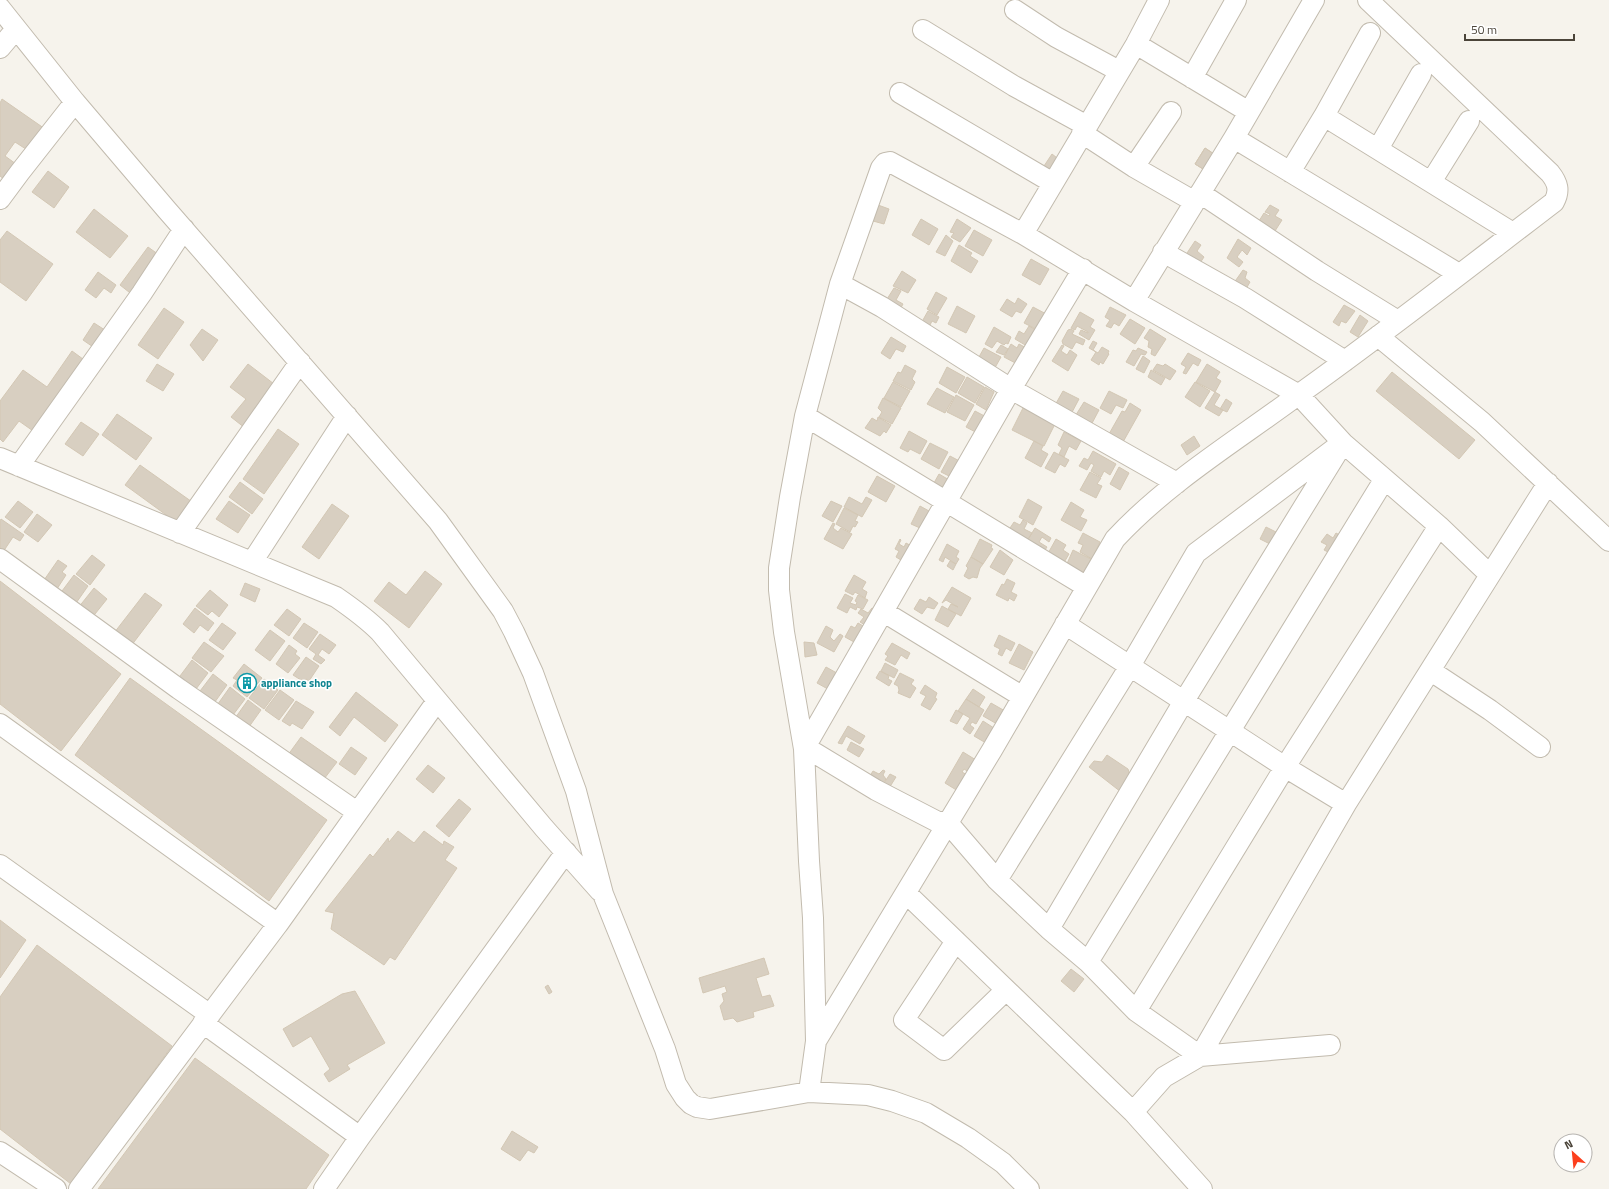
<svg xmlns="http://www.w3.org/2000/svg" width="1609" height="1189" viewBox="0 0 1609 1189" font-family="'Titillium Web',sans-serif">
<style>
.building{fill:#d8cfc1;stroke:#d3c7b4}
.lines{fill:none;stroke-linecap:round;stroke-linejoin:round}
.minor-casing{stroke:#c2bbae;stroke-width:22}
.minor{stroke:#fff;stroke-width:20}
.labels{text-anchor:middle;stroke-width:3;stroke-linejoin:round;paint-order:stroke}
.culture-label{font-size:11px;font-weight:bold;fill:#0d838f;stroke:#fff;text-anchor:start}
</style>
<rect width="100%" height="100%" fill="#f6f3ec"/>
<path class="building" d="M2,99L48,131L32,153L15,142L5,156L16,164L5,180L0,176V103Z
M1205,148L1220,158L1210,173L1195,164Z
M1205,148L1220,158L1206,171L1195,164Z
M1052,154L1061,161L1054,181L1040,172Z
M48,171L69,187L54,208L32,192Z
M878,205L889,209L884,224L873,221Z
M1270,205L1279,210L1275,216L1282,220L1275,231L1259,221L1264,213L1269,216L1270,214L1265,212Z
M94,209L128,236L110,258L76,232Z
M921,219L938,229L929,245L912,235Z
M957,219L971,228L960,242L951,237L954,233L950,232Z
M974,230L992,240L983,256L965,246Z
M7,231L53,264L26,301L0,282V240Z
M946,235L953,241L945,256L936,252Z
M1238,239L1251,248L1247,255L1242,250L1237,257L1243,262L1239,267L1227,258Z
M1195,241L1201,245L1197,251L1204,257L1198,266L1183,259Z
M959,245L972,253L970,256L978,261L971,273L951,261Z
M148,247L162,257L134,296L120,285Z
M1031,259L1049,269L1040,285L1022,275Z
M1243,270L1247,272L1245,278L1250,282L1243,294L1231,287Z
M902,271L916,280L908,293L893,286Z
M98,272L116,285L111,293L104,288L96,298L85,290Z
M894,288L901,291L896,300L903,304L897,315L882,307Z
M936,292L947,298L937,315L927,309Z
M1018,298L1027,304L1021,313L1016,311L1012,317L1000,310L1007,299L1015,304Z
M1344,305L1355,311L1346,323L1341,321L1339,326L1333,322Z
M957,306L975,316L966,333L948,324Z
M1033,307L1050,316L1042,332L1024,323Z
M1110,307L1126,315L1119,326L1114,323L1111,328L1106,326L1110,320L1105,317Z
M164,308L184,322L158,359L138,345Z
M928,311L939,317L936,323L932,321L929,327H919Z
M1080,312L1094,320L1090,327L1095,330L1089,340L1079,334L1081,330L1088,333V332L1077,326L1075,330L1071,328Z
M1360,315L1368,321L1358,337L1350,332Z
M1130,319L1145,328L1135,344L1120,334Z
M94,323L108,332L96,349L83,340Z
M1029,326L1041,333L1032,349L1015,339L1019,331L1024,334Z
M994,327L1011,337L1008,344L1006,343L1004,345L997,341L992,348L985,344Z
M202,329L218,340L203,361L190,345Z
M1071,329L1074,331L1072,334L1085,340L1083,345L1076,342L1072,349L1063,344L1062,341L1068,330Z
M1150,329L1166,339L1155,356L1151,354L1152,349L1148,347L1149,341L1144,338Z
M891,337L906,346L903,352L896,349L890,359L881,353Z
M1093,341L1097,343L1093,350L1098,353L1102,347L1109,351L1108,353L1109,354L1103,364L1100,362L1099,365L1091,360L1096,352L1089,348Z
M1011,344L1017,348L1019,344L1030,350L1021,366L1004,357Z
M1001,345L1008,349L1004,355L996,352Z
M1062,345L1064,346L1061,351L1067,355L1070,350L1077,355L1068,371L1052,361Z
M984,348L1001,357L992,373L975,364Z
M1138,348L1147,352L1145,355L1141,354L1134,366L1126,362L1133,350L1136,351Z
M72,351L87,362L36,433L19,421L3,442L0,439V401L23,370L47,387Z
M1188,353L1201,360L1198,366L1193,363L1186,374L1183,373L1186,367L1181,364Z
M1143,356L1150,361L1144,373L1136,369Z
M157,364L174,374L163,391L146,381Z
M248,364L278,387L245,428L231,417L246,399L230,387Z
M1157,364L1163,366L1165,364L1176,371L1170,380L1153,370Z
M1207,364L1220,372L1216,378L1221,381L1215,392L1196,382Z
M905,365L916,371L912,379L915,382L911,390L893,381L898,372L901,373Z
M947,367L965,377L956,393L939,383Z
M1151,370L1165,378L1161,385L1148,377Z
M1392,372L1475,440L1459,459L1376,391Z
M967,377L984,387L975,403L958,393Z
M893,382L910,391L901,407L884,398Z
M1195,382L1210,391L1200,407L1185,397Z
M985,387L994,392L986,410L976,404Z
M937,388L954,397L945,413L927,404Z
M1063,391L1079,399L1070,416L1054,407Z
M1109,391L1127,400L1123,408L1116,405L1111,414L1100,408Z
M1215,392L1220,395L1214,405L1223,410L1219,416L1205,408Z
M956,395L974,405L965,421L947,412Z
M883,398L901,408L892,424L879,417L882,412L878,408Z
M1226,399L1232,403L1227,412L1220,409Z
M1084,402L1099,410L1090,427L1074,418Z
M1130,403L1141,410L1123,442L1109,434L1122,411L1125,412Z
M1023,408L1055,424L1044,446L1012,430Z
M975,411L992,420L983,436L966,427Z
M117,414L152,438L136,460L102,435Z
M878,417L891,425L886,433L884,431L880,436L865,428L872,418L877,421Z
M81,422L99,434L83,456L65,444Z
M278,429L299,444L264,494L243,479Z
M909,431L927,441L920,454L910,449L908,452L900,448Z
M1064,432L1081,441L1076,450L1069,446L1064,457L1059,454L1062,448L1058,445Z
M1194,436L1200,446L1187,455L1181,445Z
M1034,441L1043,446L1041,450L1048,454L1041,467L1025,458Z
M930,443L948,452L939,469L921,459Z
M1093,451L1116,464L1110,475L1104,471L1101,477L1091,471L1094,465L1091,463L1087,470L1079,466L1084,458L1088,460Z
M1054,452L1069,460L1065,467L1060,464L1055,473L1045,468Z
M950,456L967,465L959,481L941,472Z
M140,465L195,504L180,525L125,485Z
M1119,467L1129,473L1120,490L1110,484Z
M1090,472L1101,478L1097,484L1102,486L1096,498L1080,490Z
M939,474L956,484L947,500L930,490Z
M877,476L895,486L886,502L868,492Z
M240,482L263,499L252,514L229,497Z
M849,497L862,504L866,497L872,500L862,517L844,507Z
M1028,499L1042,507L1033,525L1019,517Z
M18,501L33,512L20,528L5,517Z
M229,501L250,515L238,533L216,519Z
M831,501L842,506L833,522L822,516Z
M1071,502L1084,510L1080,517L1087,520L1081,531L1061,520Z
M332,504L349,516L319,559L302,547Z
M920,506L938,516L929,532L911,524Z
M844,508L858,515L855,521L858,522L855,527L853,526L850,532L836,524Z
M37,514L52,525L38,542L24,532Z
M1,519L24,535L20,541L13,537L1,555L0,554V521Z
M1023,520L1027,523L1024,529L1032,533L1025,544L1006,534L1014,522L1020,525Z
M833,523L835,524L833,528L838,532L841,528L852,534L843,549L824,539Z
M1266,527L1276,532L1270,544L1260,539Z
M1035,528L1051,538L1049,542L1042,537L1039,542L1047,547L1041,556L1024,546Z
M1083,533L1100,542L1092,559L1080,552L1083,545L1078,543Z
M1336,533L1345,538L1334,555L1324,550L1327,545L1321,542L1327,534L1333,538Z
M900,539L901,540L899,544L904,547L906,543L917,549L909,565L896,557L899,551L895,549Z
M980,539L992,545L991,548L993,549L983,564L971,557Z
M1056,539L1066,545L1063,550L1069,554L1062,566L1046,557Z
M947,544L959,551L956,557L959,559L956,564L945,557L943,562L939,560Z
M1000,550L1013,560L1004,575L990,567Z
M1073,550L1091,559L1082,575L1066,566Z
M92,555L105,565L90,585L76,574Z
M971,557L983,564L980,568L977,578L973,577L969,579L964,576L968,568L966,566Z
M58,560L67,566L62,572L66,575L55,592L42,583Z
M950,561L956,564L953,570L947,566Z
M425,571L442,584L409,628L374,601L389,582L406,595Z
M74,575L88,586L74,606L59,595Z
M854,575L866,582L862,589L867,592L865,598L855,592L853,595L845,591Z
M1007,579L1015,583L1011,592L1017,595L1014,601L1009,598L1008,601L996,595L1002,584L1004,585Z
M0,581L121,674L61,751L0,704Z
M245,583L260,589L255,602L240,595Z
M952,587L971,598L961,616L948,609L951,604L958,607L946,600L942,603Z
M94,588L107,599L91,619L78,608Z
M210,590L228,605L219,617L212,611L208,615L196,606Z
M145,593L162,605L131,646L114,633Z
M845,594L853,598L850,603L856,605L857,602L855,601L858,595L868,600L863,609L857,607L856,610L850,607L847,613L837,608Z
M929,597L938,603L934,609L927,607L922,614L914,609L920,599L926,602Z
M942,606L956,614L948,627L935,620Z
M195,608L214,623L208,631L200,625L194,633L183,624Z
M872,608L881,613L872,629L860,622L864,617L858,613L861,609L868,613Z
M287,609L301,619L289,636L274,625Z
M222,623L236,633L223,650L209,640Z
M304,623L318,632L307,648L293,638Z
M858,623L872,631L863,647L845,637L851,626L855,628Z
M826,626L833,630L830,637L834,641L840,634L843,636L834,652L817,643Z
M270,630L285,641L270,661L255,650Z
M320,634L336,645L329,654L322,649L318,655L325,660L321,664L313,659L316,654L309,649Z
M999,635L1015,643L1011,651L1006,648L1002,656L998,654L1000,649L994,646Z
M204,642L224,656L211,672L192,658Z
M804,642L814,643L817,655L805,657Z
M892,643L910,653L907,659L901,655L895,665L885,660L888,656L885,654Z
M1019,644L1033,652L1024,670L1009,663Z
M289,645L297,651L295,654L300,658L288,673L276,664Z
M306,657L319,666L309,681L306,679L304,682L293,675Z
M192,660L208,673L193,693L177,680Z
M885,663L898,670L894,678L881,671Z
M244,664L262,678L247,697L233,686L237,680L233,678Z
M826,667L844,677L835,693L817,683Z
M880,671L889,676L888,679L892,681L889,686L876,678Z
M900,673L914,680L911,684L916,688L910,698L898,693L899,690L898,686L894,684Z
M213,674L227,685L212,706L197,695Z
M130,678L327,820L269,901L75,755Z
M264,679L278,690L264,709L249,698Z
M925,685L937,693L935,698L937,699L930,710L921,705L926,696L920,693Z
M230,687L245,699L230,719L215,708Z
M973,689L985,697L979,707L966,699Z
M280,690L294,700L279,720L265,710Z
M356,692L398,725L385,742L354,717L340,736L329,727Z
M966,699L984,710L976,724L972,722L970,725L974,728L970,734L963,729L970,718L958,711Z
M248,700L261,710L246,731L233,721Z
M296,701L314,712L302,729L292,723L290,726L282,721Z
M991,703L1005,711L997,724L983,716Z
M956,710L963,714L957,724L950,721Z
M983,721L997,730L986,743L974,736Z
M848,726L865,736L860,744L846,736L842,744L838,743Z
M301,737L337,762L321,783L285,759Z
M851,742L864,749L859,757L847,750Z
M351,747L367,758L355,775L339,764Z
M963,752L976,760L969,772L964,769L962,772L967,775L958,791L945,783Z
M1107,755L1128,769L1131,779L1121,792L1089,767L1094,761L1102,762Z
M428,765L445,778L433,793L416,779Z
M883,770L885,771L883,775L886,779L883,783L880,781L878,785L868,779L873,771L879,774Z
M890,774L896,777L886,793L880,789Z
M459,799L471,809L449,837L436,826Z
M398,831L414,843L424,831L443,845L444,841L454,847L445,860L457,868L395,960L390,957L384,965L331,929L334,913L325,911L370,854L373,857L388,838L389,842Z
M0,920L26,940L0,978Z
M37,945L172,1046L71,1184L0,1129V997Z
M764,958L769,974L756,978L762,997L770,995L774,1006L753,1012L754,1017L737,1022L733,1018L724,1020L720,1006L724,1001L722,994L727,992L725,986L703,993L699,978Z
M1071,969L1084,979L1074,992L1061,981Z
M548,985L552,992L549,994L545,987Z
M355,991L385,1043L347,1065L350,1069L329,1082L324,1074L330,1069L311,1036L293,1047L283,1029L342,994Z
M195,1058L329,1155L306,1189H98Z
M512,1131L538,1147L534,1153L528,1150L520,1161L501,1149Z"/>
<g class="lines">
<defs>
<path id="minor" d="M0,8L75,102L166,209L438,521L503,611L514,632L533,673L576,791L603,894L665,1049L676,1084L685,1098L691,1104L697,1107L710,1109L809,1092L868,1095L892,1101L926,1113L968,1138L1003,1163L1029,1189
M1015,10L1056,37L1119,71
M923,30L1014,86L1087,126
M1136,44L1249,112
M0,48L16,29
M1192,78L1236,0
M900,93L1053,183
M1324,116L1370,33
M1082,133L1134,167L1195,202
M1234,138L1459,274
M1378,149L1421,74
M1134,167L1171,112
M1290,172L1324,116L1513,233
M1431,182L1469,121
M1200,193L1317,271L1398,321
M0,199L20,172L75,102
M1023,234L1136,44L1159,0
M1163,252L1245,298L1345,361
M840,284L882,307L1011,389L1177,483
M1134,301L1234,138L1314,0
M1378,336L1482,422L1609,541
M805,416L1087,587
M0,458L336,597C352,608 367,619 380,632L544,828L600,891
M19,466L142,293L184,229
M180,533L300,362
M0,559L179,689L357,812
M252,562L347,416
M884,612L1023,697
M1065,624L1285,767L1346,804
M1431,671L1490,710L1540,747
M0,724L278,924
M805,747L876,790L936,821L948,823L997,880L1049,929L1088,962L1136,1011L1200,1056L1330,1045
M804,749L1011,389L1083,269
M0,865L210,1015
M997,880L1130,666L1196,553L1334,449
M906,893L1133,1112L1164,1077L1200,1056L1346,804L1548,483
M1049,929L1184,701L1343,443
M956,941L904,1020L944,1050L1006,990
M1088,962L1384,480
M1136,1011L1285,767L1439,526
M203,1023L360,1137
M816,1041L992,750L1115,539C1168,482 1236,441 1298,395C1385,333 1469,267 1554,202C1560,191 1558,183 1550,173L1368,0
M809,1092L816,1041L813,918L809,861L804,749L784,632L779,590V568L790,497L805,416L840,284L881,168L885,163L890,162L1023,234L1134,301L1299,395L1343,443L1439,526L1490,575
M1133,1112L1202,1189
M0,1152L56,1189
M79,1189L278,924L437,701
M324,1189L360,1137L566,852"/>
</defs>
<use href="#minor" class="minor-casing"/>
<use href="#minor" class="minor"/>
</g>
<defs>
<symbol id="building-ring" viewBox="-11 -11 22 22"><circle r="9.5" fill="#fff" stroke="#0f9aa8" stroke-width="1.5"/><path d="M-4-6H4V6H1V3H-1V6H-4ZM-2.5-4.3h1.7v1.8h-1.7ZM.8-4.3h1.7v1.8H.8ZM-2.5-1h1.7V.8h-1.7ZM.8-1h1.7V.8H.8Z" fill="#0f9aa8"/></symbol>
</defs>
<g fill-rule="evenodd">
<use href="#building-ring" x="236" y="672" width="22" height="22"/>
</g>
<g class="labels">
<g class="culture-label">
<text x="261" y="687">appliance shop</text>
</g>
</g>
<g transform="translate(1573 1153) rotate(333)"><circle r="19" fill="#ffffff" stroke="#b7b4b0"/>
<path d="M0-3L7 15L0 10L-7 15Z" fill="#fc3f1d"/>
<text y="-6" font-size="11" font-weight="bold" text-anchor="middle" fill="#4b4439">N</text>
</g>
<path d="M1465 34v6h109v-6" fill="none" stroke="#4b4439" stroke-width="2"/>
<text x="1471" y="34" font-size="12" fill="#4b4439" stroke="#ffffff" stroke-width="3" paint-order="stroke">50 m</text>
</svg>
